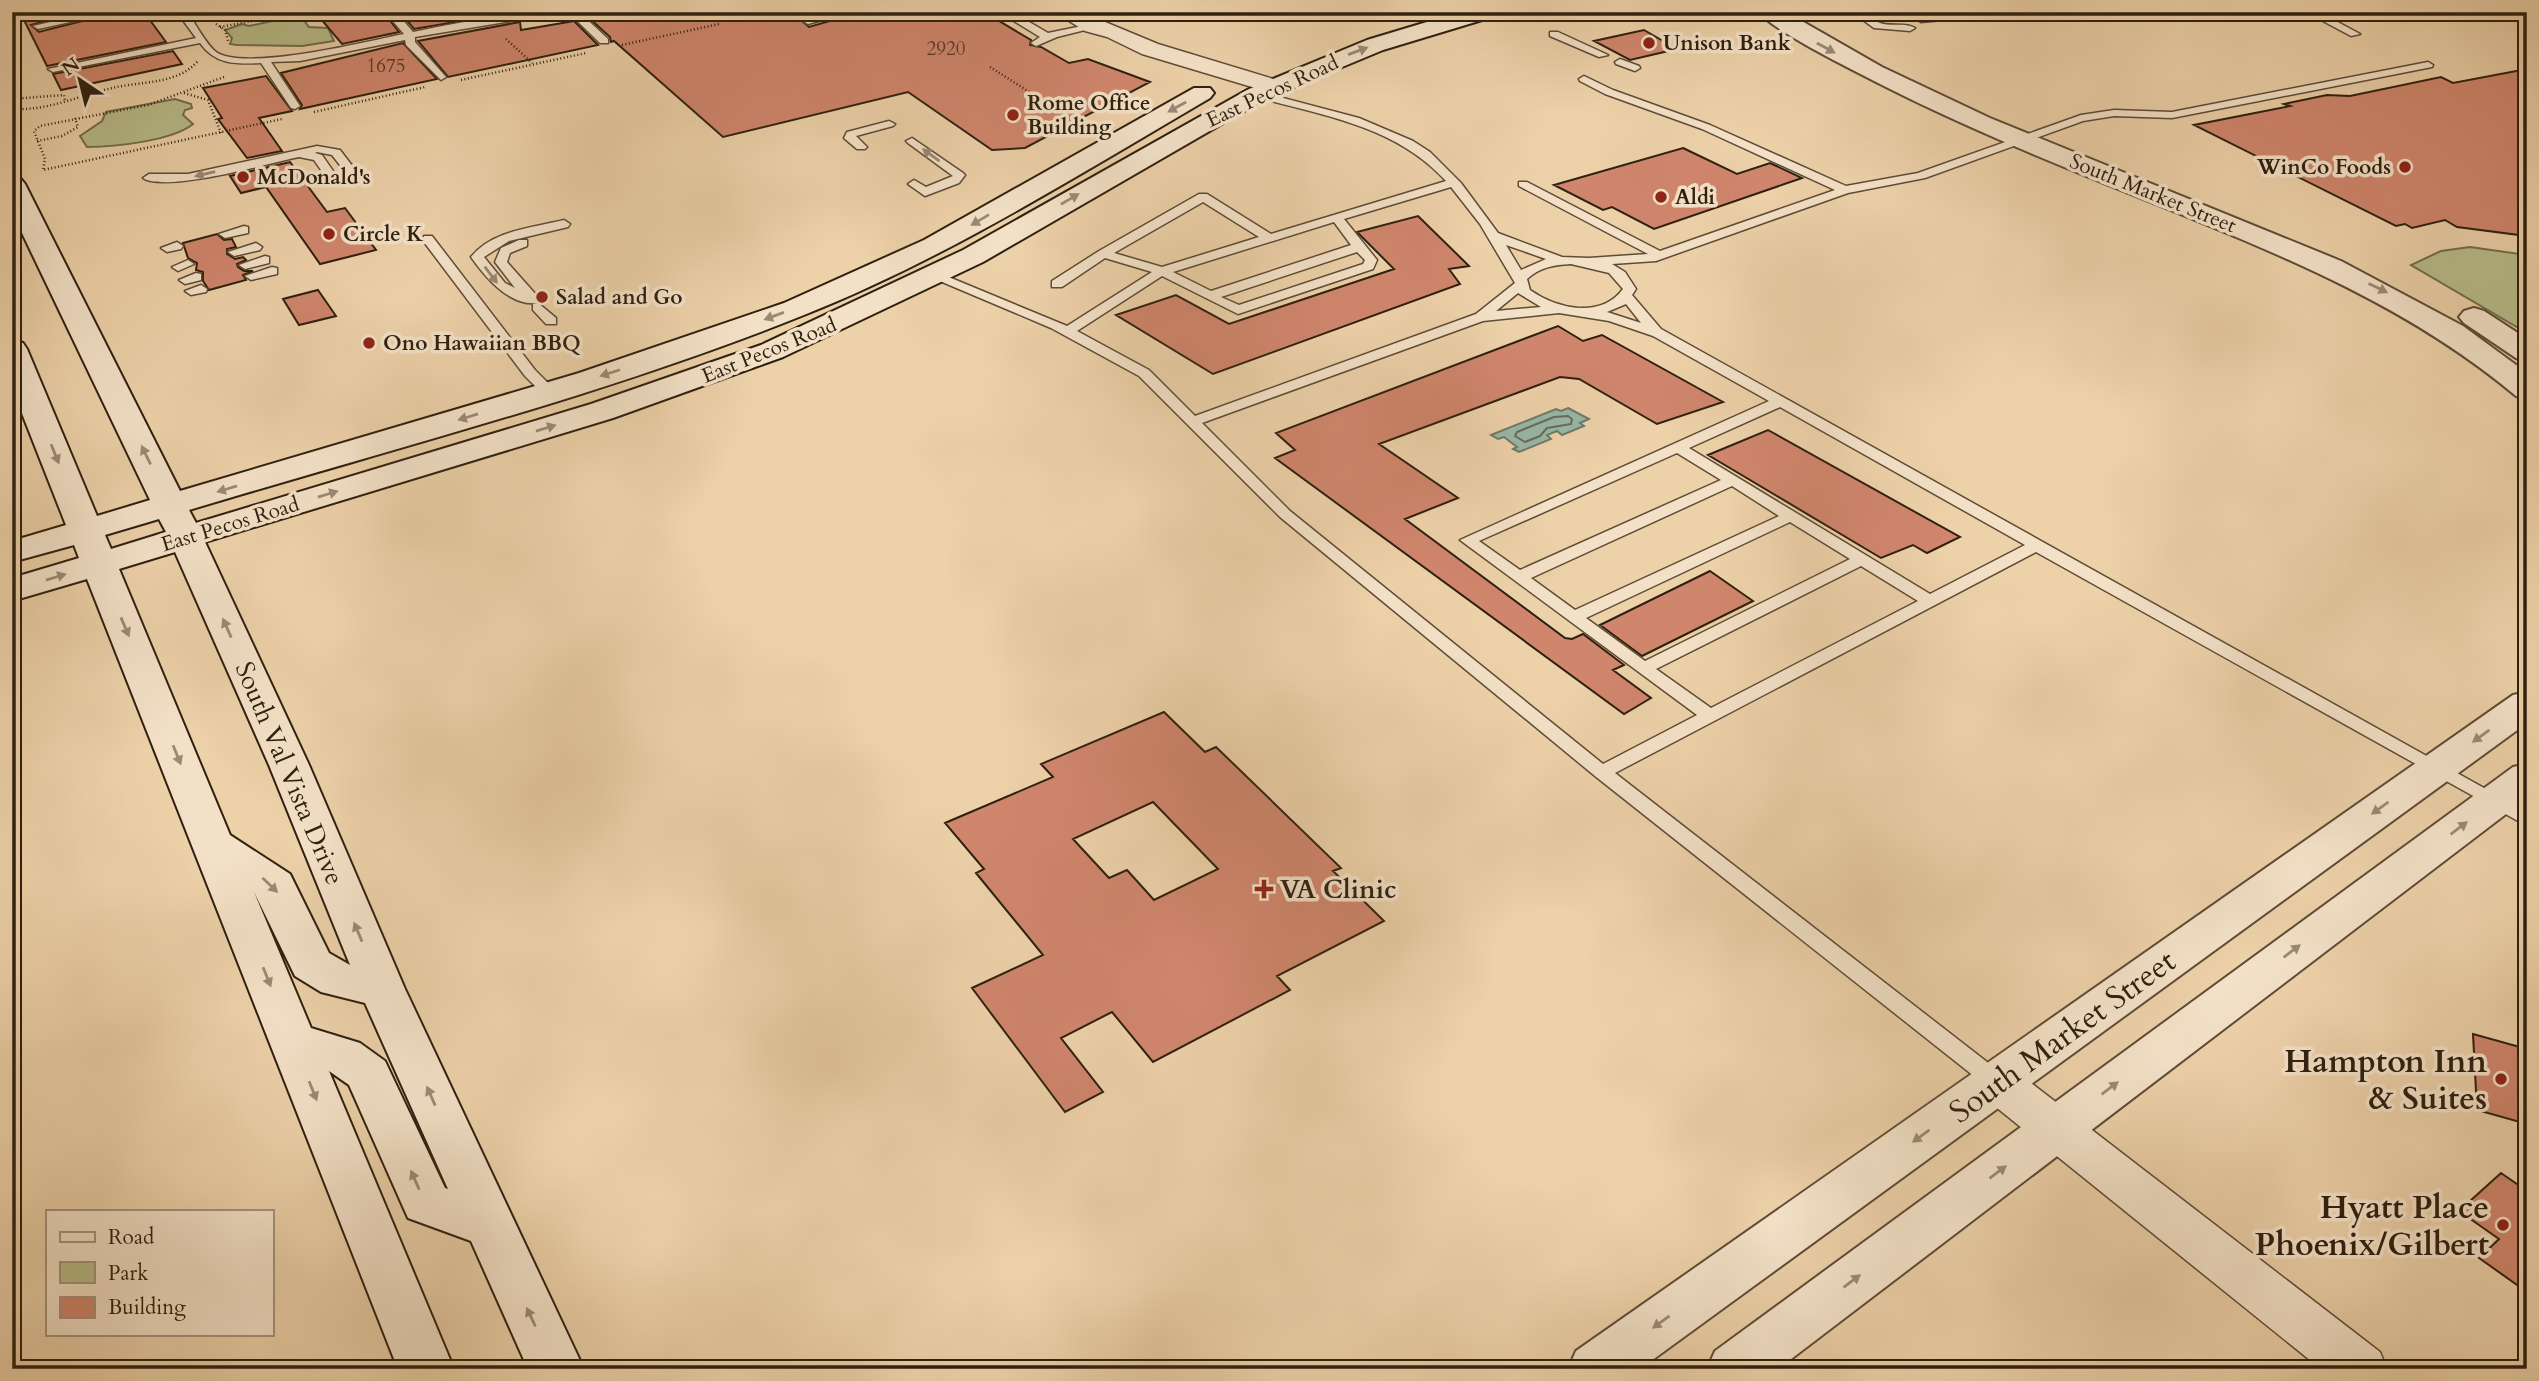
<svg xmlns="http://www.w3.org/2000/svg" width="2539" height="1381" viewBox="0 0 2539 1381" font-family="Cardo,serif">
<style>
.green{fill:#b7bc89;stroke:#726e4c;stroke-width:2}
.water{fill:#99b7a7;stroke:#6e7b6a;stroke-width:2}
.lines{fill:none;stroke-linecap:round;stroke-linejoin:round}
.shore{stroke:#646c5b;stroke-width:2}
.building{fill:#d0866d;stroke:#2e200f;stroke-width:2;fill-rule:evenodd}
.service-casing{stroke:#5e4c36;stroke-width:3}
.minor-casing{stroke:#5e4c36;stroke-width:3}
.tertiary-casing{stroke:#5e4c36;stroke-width:4}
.secondary-casing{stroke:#2e200f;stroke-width:4}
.path{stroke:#2e200f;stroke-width:2.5;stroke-dasharray:1 2.5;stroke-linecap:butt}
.service{fill:#f3e1c7;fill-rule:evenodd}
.minor{fill:#f3e1c7;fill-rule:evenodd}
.tertiary{fill:#f3e1c7;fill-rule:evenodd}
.secondary{fill:#f3e1c7;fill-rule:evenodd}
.oneway{fill:#9a8a74}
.poi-dot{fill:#8f2418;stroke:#f3e1c7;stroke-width:2.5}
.labels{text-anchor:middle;stroke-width:7;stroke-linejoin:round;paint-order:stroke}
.far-number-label{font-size:19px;fill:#563a26}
.far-poi-label{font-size:21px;font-weight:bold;fill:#2e200f;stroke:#f3e1c7;text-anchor:start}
.far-street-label{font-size:21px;fill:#2e200f;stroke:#f3e1c7}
.street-label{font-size:26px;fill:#2e200f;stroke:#f3e1c7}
.poi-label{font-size:26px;font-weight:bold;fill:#2e200f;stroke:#f3e1c7;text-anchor:start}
.near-street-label{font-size:32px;fill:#2e200f;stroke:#f3e1c7}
.near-poi-label{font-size:32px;font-weight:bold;fill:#2e200f;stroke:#f3e1c7;text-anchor:end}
</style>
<rect width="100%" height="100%" fill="#edd1a9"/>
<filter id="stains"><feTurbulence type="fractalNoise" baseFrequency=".00286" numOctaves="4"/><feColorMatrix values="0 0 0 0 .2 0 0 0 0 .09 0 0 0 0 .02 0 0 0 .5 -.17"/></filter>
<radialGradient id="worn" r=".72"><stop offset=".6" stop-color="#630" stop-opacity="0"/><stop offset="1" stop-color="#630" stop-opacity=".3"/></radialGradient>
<path class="green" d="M300,15L309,27L328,28L334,41L302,46L237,45L230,44L232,38L225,30L242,24L249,26Z
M175,99L191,104L192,108L185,110L183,115L193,124C172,141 114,147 87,147L80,136L102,121L106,112Z
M2470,247L2527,255V333L2411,265L2441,251Z"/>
<path class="water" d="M1568,408L1589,419L1580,423L1584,426L1562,435L1557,431L1547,435L1551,439L1519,452L1513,449L1517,447L1504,437L1498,439L1491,435L1556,409L1561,411Z"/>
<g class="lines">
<path class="shore" d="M1568,416L1572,419L1571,424L1547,428L1540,436L1525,442L1515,436L1517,432L1554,417Z"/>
</g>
<path class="building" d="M20,12H81L31,25L39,32L118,12H144L166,42L47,66Z
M315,12H383L399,32L342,44Z
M400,12H515L414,29Z
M616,12H640L646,17L667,12H725L733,19L741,12H822L801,20L809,27L844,17L845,20L880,12H984L1031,40L1030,45L1041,47L1069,63L1088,59L1150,82L1025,148L992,150L908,92L723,137L614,41L611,42L610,37L589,18Z
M574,21L598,45L448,77L418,41L520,22L521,30Z
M1644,30L1677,49L1630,60L1594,41Z
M403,43L437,79L300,109L302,105L281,73Z
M173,51L182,64L61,90L53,74Z
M2527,69V236L2457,227L2445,220L2412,228L2405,224L2396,226L2194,125L2290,106L2284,104L2327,95L2350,96L2441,77L2453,83Z
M266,76L292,111L259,118L282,151L247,158L218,119L222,118L203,88Z
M1683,148L1737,174L1770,163L1802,178L1654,229L1612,207L1603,210L1554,185Z
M290,162L327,212L345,208L376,250L320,264L266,187L241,193L230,176Z
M1418,216L1469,266L1449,269L1460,284L1213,374L1116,315L1176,295L1229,324L1394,269L1357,232Z
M217,234L224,240L232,239L236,247L227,249V254L235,259L243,257L246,260L237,264L238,267L244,271H253L243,275L246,280L209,290L203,281V272L196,270L197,263L188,258L183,243Z
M318,290L336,316L299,325L283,299Z
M1558,326L1583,341L1602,335L1723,402L1657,424L1579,379L1560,377L1379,444L1458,498L1405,519L1565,638L1572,639L1583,634L1624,665L1613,670L1651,698L1624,714L1275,458L1295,450L1276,433Z
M1768,430L1960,537L1927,553L1913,545L1881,558L1708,455Z
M1710,571L1753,601L1642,656L1600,625Z
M1164,712L1205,752L1216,747L1341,868L1333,871L1384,921L1277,976L1290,990L1153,1062L1112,1012L1061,1038L1103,1092L1065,1112L972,988L1043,955L976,873L984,869L945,823L1053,777L1041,764ZM1153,802L1218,869L1154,900L1127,870L1109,878L1073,839Z
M2473,1034L2527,1049V1124L2477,1110Z
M2501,1173L2527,1191V1292L2479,1258L2499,1239L2459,1211Z"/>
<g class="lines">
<defs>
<path id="service" d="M94,12H116L38,29L33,26Z
M177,12H187C196,24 205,43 216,52C245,72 368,41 404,34L385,12H396L413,32C463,22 513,12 565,12L415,37V42L446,77L441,80L406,45L405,40L300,61L271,62L300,106L295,109L291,108L261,63C235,64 216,65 200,43L53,72L48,69L196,38Z
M568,12H579L608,39V43H600Z
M728,12H738V13L733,16Z
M832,12H851L808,24L803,21Z
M999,12H1012L1048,33L1092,24L1097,27L1057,37L1036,46L1031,43L1040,37Z
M1852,12C1866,12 1868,18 1880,23C1891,27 1905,22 1915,28L1910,31L1874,28Z
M2306,12H2319L2360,34L2351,36Z
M2491,12L2527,16V22L2493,14Z
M1962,13L1965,14V18L1921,22L1916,19L1921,16Z
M1550,32H1558L1608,55L1599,57L1550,36Z
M1620,59L1639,66L1640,68L1635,71L1616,64L1615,62Z
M2428,62L2433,65L2432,67L2172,118L2114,116L2083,121L1925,178L1848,193L1656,261L1612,264L1625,272L1636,289L1632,295L1661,329L2527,812V826L2036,552L1615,773L2005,1076L2008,1082L2005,1088L1997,1091L1989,1088L1595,776L1280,517L1139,376L1051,328L928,276L939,273L1067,326L1152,272L1105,258L1062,287H1052V281L1099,251L1199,194H1207L1271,234L1446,181C1395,125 1323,116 1253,96L1252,94L1257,91L1359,118L1413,141L1430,152L1461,183L1498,233L1562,257L1589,258L1648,254L1519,186V182H1527L1660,251L1835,190L1702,129L1605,94L1580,81L1579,79L1584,76L1613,90L1710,125L1846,186L1918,173L2081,115L2114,110L2172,112ZM1451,187L1480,224L1515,283L1476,314L1195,416L1149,370L1077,331L1162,276L1238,314L1373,269L1377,260L1344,219ZM1203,202L1259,237L1162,267L1114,253ZM1334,222L1351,245L1211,291L1173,272ZM1506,245L1546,259L1521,270ZM1357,252L1365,260L1363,264L1239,305L1221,297ZM1571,264L1609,273L1623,289C1601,319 1557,309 1530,290L1527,279C1540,267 1554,265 1571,264ZM1518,293L1541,307L1496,311ZM1626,304L1641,323L1607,312ZM1559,313L1609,321L1653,336L1769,401L1460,540L1697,715L1603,764L1290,511L1202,423L1483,321ZM1780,407L2025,545L1930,594L1689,448ZM1677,453L1721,480L1520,570L1479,541ZM1732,486L1779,516L1575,610L1531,578ZM1790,522L1850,559L1645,661L1586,618ZM1861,566L1918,601L1711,708L1656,669Z
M889,121L895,124L893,126L856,136L867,147L865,149H857L844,138L847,132Z
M912,138L963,173L965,175L959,183L925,196L908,184L914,180L926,187L953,176L908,143L906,141Z
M317,146L340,150L360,176L358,178H350L332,155L317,152L315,153L322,155L340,181L338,183H330L314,160L299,157C270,163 164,193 143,178L149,174H188Z
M564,220L570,224L568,227L509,241L484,257L505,283L515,288L495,262L501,248L519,240H527V246L510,253L507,262L538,297V303C510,307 485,277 471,257C493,230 532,228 564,220Z
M244,226L248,227V233L225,238L219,234Z
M424,236H432L535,370L554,389V395H544L525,376L424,242Z
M177,242L183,246L181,249L167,252L161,248Z
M256,243L262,247L260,250L234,256L228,252Z
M265,256L269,257V263L245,269L239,265Z
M188,260L194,264L178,271L172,267Z
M272,267L277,268V274L251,280L245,276Z
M196,273L201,274V280L185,284L179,280Z
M201,285L207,289L206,292L191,295L185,291Z
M538,303L556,318V324H546L533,310V304Z"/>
<path id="minor" d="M1055,12H1081L1158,44L1280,81L1283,86L1272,93L1142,54L1107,37L1085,31Z
M1997,1064L2013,1069L2380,1352L2387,1369H2321L1981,1095L1974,1082L1981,1069Z"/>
<path id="tertiary" d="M1759,12H1786L1882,67L1990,118L2341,261L2463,326L2527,373V398L2516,396C2411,308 2289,258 2163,207C2068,169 1973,131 1882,85C1859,73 1771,30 1759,12Z
M2474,308L2484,311L2527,339V361L2516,358L2464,323L2459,317L2464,311Z
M2527,692V723L1640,1369H1568L1576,1351L2513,695Z
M2527,764V798L1778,1369H1707L1715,1351L2513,767Z"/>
<path id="secondary" d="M1460,12H1495L1492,17L1383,50L1265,99L983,262L783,357L613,418L205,542L309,765L405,989L584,1369H528L471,1241L408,1218L349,1085L329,1071L454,1369H398L87,579L12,601V578L79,558L74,545L12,562V541L66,525L12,388V340L23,343L27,349L97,516L150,500L12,212V176L21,179L25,184L180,491L579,373L784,303L924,240L1194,88H1210L1214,93L1210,98C1078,175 947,258 804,315C605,395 394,448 189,510L196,523L591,404L761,345L963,250L1249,89L1367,40ZM159,519L166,532L111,549L105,535ZM175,552L269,765L350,965L329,953L290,874L230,835L119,569ZM254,892L295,976L321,992L365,1003L448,1189L445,1188L385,1061L360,1043L311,1028Z"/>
</defs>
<use href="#service" class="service-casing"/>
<use href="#minor" class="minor-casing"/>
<use href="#tertiary" class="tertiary-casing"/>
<use href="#secondary" class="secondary-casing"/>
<path class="path" d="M154,12L165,17
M752,16L775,12
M216,24L225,30L228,41
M220,27L303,12
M506,39L532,63
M622,45L719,24
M990,67L1031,93
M224,77L148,105L40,126L34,131L45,159L43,170L282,119
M461,80L586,53
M184,93L208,100L221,133
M12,99L64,95L65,101
M12,109C48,111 78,96 112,88C141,81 177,85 198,61
M314,112L425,87
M37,141L62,136L78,127L75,118"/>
<use href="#service" class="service"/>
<use href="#minor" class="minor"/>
<use href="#tertiary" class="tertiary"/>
<use href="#secondary" class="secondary"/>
</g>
<defs><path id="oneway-solid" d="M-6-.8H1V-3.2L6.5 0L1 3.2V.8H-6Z" transform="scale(1.75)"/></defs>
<g class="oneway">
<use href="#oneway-solid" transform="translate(1826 48) rotate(29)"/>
<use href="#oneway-solid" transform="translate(1358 51) rotate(-20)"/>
<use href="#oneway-solid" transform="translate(1177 107) rotate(151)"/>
<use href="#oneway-solid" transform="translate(931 155) rotate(-144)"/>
<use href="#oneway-solid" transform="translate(205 174) rotate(167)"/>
<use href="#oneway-solid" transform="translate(1070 199) rotate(-30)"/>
<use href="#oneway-solid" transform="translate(980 220) rotate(149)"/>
<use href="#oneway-solid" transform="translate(491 275) rotate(53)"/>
<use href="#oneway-solid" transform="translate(2378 288) rotate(26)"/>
<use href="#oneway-solid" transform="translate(774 316) rotate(160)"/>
<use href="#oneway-solid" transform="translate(610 373) rotate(162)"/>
<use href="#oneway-solid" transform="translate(468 417) rotate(163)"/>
<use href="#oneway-solid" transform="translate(546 428) rotate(-17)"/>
<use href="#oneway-solid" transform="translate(55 454) rotate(68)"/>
<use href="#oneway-solid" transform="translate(146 455) rotate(-116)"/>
<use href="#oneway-solid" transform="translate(227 489) rotate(163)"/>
<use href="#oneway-solid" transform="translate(328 494) rotate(-17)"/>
<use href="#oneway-solid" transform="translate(56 577) rotate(-17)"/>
<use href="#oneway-solid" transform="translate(125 627) rotate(67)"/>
<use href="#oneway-solid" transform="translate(227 628) rotate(-114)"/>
<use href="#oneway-solid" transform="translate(2481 736) rotate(144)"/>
<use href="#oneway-solid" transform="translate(177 755) rotate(68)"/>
<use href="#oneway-solid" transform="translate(2380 808) rotate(144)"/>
<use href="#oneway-solid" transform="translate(2459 828) rotate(-37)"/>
<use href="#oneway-solid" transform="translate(270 885) rotate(44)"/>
<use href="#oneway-solid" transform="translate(358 932) rotate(-113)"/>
<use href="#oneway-solid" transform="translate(2292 951) rotate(-37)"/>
<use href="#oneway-solid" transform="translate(267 977) rotate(68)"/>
<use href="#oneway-solid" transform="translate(2110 1088) rotate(-37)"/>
<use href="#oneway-solid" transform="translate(313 1091) rotate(68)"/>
<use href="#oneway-solid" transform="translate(431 1096) rotate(-114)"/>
<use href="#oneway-solid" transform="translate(1921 1136) rotate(144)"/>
<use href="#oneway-solid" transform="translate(1998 1172) rotate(-37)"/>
<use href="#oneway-solid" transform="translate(415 1180) rotate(-114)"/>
<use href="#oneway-solid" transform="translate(1852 1281) rotate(-37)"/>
<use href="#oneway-solid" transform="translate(531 1317) rotate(-115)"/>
<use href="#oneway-solid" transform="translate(1661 1322) rotate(144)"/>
</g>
<g class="poi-dot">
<circle cx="1649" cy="43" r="7"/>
<circle cx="1013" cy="115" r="7"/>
<circle cx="2405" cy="167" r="7"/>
<circle cx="243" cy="177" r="7"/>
<circle cx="1661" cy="197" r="7"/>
<circle cx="329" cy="234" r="7"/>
<circle cx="542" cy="297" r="7"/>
<circle cx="369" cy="343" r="7"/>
<path d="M1260.5 878.5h7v7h7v7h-7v7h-7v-7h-7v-7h7z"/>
<circle cx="2501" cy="1079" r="7"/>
<circle cx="2503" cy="1225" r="7"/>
</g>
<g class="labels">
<g class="far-number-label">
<text x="946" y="55">2920</text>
<text x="386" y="72">1675</text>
</g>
<g class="far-poi-label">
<text x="1663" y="50">Unison Bank</text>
<text x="1027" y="110">Rome Office<tspan x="1027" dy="24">Building</tspan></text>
<text x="2391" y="174" text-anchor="end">WinCo Foods</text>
<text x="257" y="184">McDonald's</text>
<text x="1675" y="204">Aldi</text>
<text x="343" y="241">Circle K</text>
<text x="556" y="304">Salad and Go</text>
<text x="383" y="350">Ono Hawaiian BBQ</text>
</g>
<g class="far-street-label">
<text transform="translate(1272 91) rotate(-25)" y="7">East Pecos Road</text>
<text transform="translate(2153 193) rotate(22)" y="7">South Market Street</text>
<text transform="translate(769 350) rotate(-22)" y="7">East Pecos Road</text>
<text transform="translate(230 524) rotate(-17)" y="7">East Pecos Road</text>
</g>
<g class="street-label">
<text transform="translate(290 773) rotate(67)" y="9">South Val Vista Drive</text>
</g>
<g class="poi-label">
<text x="1280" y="898">VA Clinic</text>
</g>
<g class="near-street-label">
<text transform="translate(2062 1036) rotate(-36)" y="11">South Market Street</text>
</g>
<g class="near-poi-label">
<text x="2487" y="1072">Hampton Inn<tspan x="2487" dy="37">&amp; Suites</tspan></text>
<text x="2489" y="1218">Hyatt Place<tspan x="2489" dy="37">Phoenix/Gilbert</tspan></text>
</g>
</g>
<rect width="2539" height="1381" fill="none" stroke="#edd1a9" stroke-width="42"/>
<rect x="14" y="14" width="2511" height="1353" fill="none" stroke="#2e200f" stroke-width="3.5"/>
<rect x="21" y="21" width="2497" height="1339" fill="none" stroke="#2e200f" stroke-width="2"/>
<rect x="46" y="1210" width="228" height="126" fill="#f3e1c7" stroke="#a4947d" stroke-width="2"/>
<rect x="60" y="1232" width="35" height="10" fill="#f3e1c7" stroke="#a4947d" stroke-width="2"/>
<text x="108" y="1244" font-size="21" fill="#2e200f">Road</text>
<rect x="60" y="1262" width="35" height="21" fill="#b7bc89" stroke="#a4947d" stroke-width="2"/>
<text x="108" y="1280" font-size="21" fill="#2e200f">Park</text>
<rect x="60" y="1297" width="35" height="21" fill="#d0866d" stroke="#a4947d" stroke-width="2"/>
<text x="108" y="1314" font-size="21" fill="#2e200f">Building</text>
<g transform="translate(80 80) rotate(325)" stroke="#f3e1c7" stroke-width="5" paint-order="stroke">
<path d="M0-5L12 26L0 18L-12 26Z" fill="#2e200f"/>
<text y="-10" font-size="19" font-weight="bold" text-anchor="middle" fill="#2e200f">N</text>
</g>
<rect width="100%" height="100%" filter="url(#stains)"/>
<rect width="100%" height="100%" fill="url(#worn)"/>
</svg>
